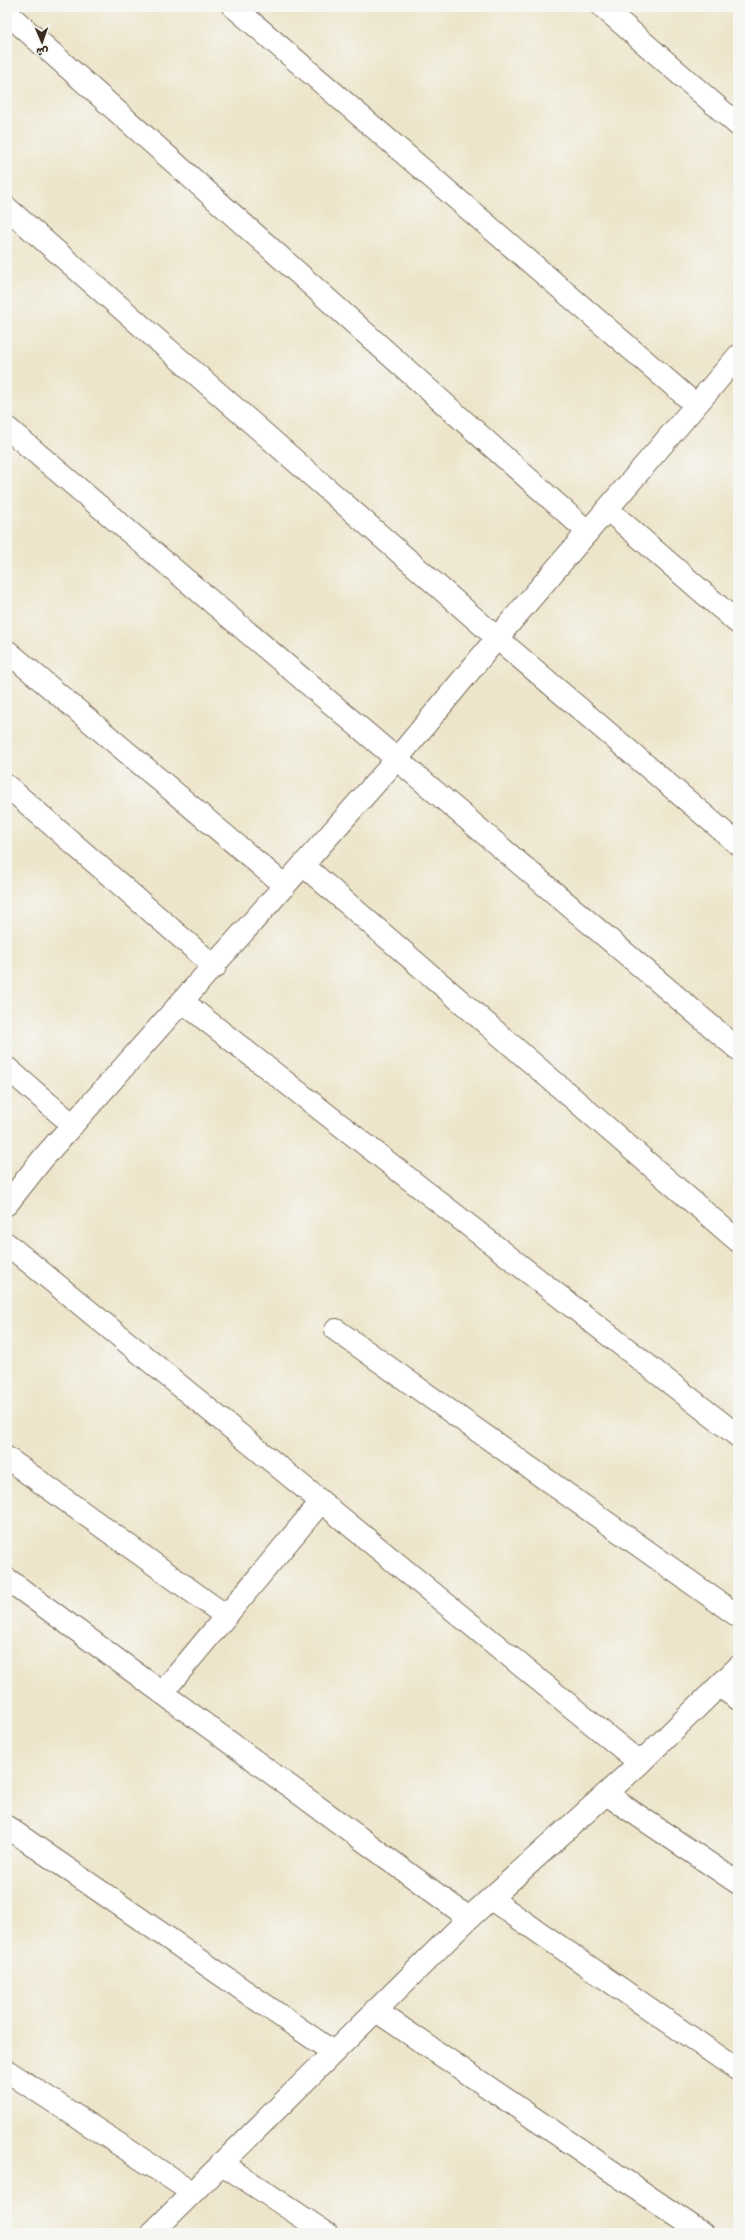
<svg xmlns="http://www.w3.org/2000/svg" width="745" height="2240" viewBox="0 0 745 2240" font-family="Mali,'Playpen Sans Arabic',sans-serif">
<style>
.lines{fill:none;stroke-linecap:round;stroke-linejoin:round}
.minor-casing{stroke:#796b5a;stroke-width:24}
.minor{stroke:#fff;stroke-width:22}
</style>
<rect width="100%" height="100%" fill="#f6f6f2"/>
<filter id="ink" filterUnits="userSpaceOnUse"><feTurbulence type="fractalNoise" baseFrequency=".025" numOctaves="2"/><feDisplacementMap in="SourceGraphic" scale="8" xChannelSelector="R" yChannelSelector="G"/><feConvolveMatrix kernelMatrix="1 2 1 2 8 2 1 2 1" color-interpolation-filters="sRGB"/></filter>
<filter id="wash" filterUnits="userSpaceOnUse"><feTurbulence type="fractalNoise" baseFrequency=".012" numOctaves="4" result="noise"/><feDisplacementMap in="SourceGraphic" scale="16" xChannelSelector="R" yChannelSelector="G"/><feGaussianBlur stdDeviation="0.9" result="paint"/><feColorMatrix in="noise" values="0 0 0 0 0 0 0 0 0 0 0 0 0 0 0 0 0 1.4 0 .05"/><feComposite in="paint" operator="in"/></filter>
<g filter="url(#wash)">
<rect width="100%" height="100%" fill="#ede5ca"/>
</g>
<g filter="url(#ink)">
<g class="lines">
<defs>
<path id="minor" d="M234,7L696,405
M603,7L738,125
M7,13L588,532
M7,208L497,638L738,844
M7,428L738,1049
M607,509L738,623
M7,651L285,886
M7,786L215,967
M303,865L738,1241
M183,1002L738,1436
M7,1068L73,1125
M7,1204L44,1157L396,760L497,638L738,356
M7,1244L640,1763
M336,1330L738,1616
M7,1458L226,1616
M7,1579L469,1918
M719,1686L738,1699
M162,1693L321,1502
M606,1794L738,1883
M7,1827L333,2052
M491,1899L738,2070
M375,2010L702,2233
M7,2071L192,2192
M221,2163L326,2233
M152,2233L469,1918L640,1763L738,1667"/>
</defs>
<use href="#minor" class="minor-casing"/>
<use href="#minor" class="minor"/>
</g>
</g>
<rect width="745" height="2240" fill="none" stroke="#f6f6f2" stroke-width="24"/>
<g transform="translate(42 42) rotate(178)" stroke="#f6f6f2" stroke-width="3" paint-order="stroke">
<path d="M0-3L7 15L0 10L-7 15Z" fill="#3b2a1e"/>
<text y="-6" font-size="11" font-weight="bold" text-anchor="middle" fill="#3b2a1e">ش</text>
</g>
</svg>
